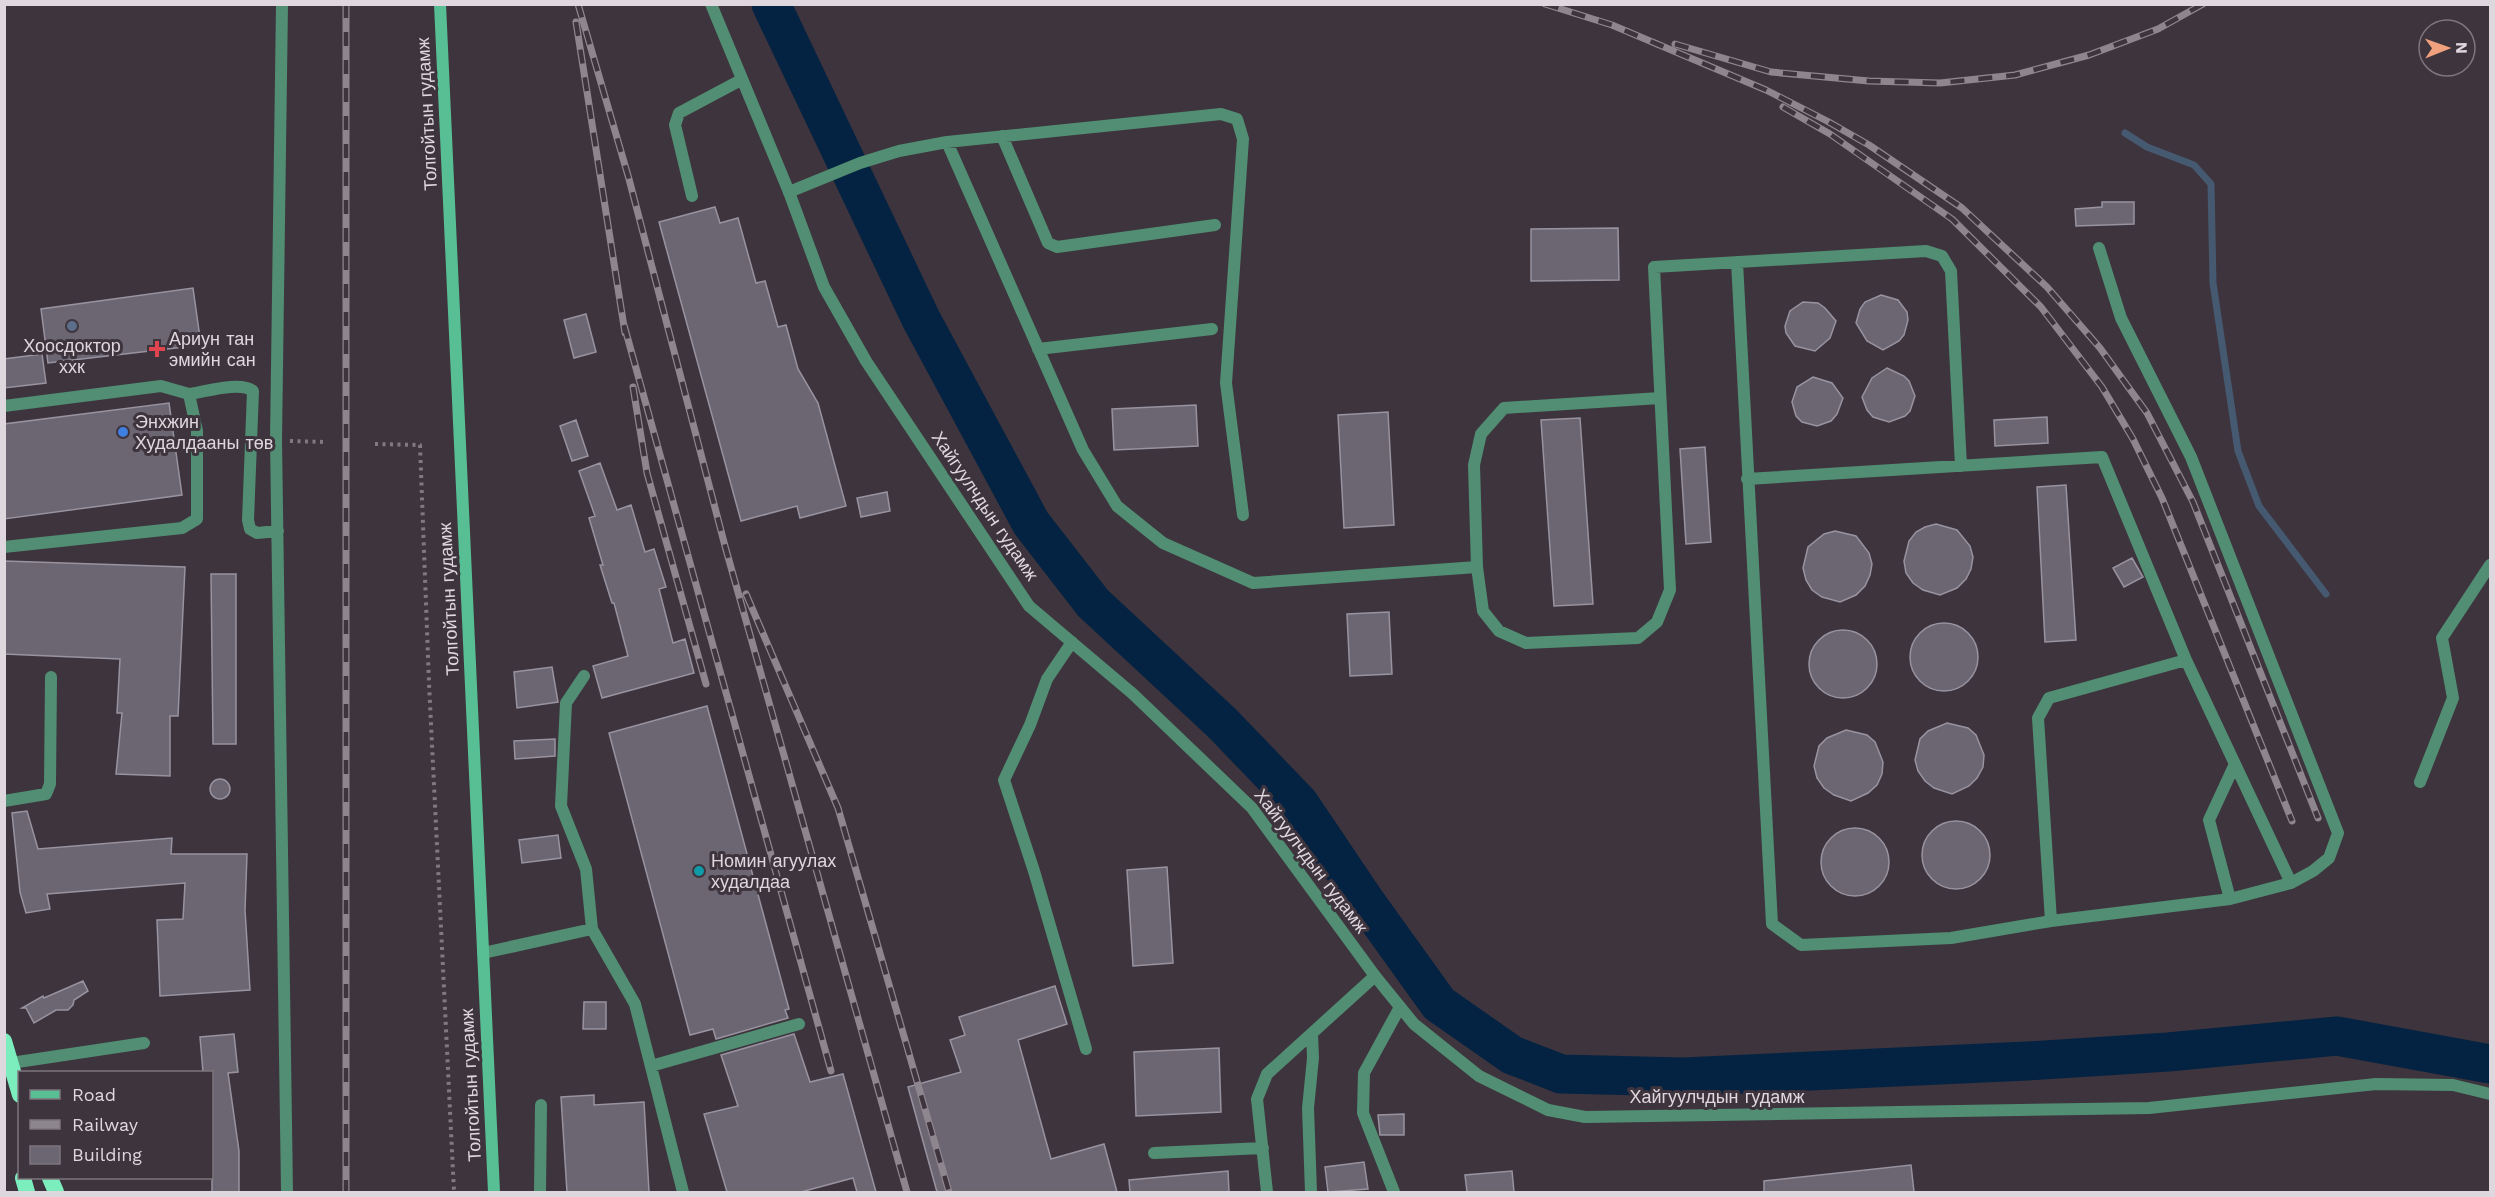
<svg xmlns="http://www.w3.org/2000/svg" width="2495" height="1197" viewBox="0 0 2495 1197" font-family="'Work Sans',sans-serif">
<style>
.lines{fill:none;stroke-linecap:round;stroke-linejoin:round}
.stream{stroke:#455971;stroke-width:7}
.river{stroke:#042342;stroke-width:39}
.building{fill:#6b6672;stroke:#9893a0;stroke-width:1.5}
.path{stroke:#817981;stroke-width:4;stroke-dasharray:3 4.5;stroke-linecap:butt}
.service{stroke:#518e73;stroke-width:12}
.minor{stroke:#518e73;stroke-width:12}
.secondary{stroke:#57bf93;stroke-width:12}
.trunk{stroke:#7ceebe;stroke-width:16}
.rail-casing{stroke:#8e868e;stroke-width:7}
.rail{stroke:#3e343d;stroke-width:4.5;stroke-dasharray:14;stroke-linecap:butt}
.service-dot{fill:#5c6f8a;stroke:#3e343d;stroke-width:2}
.health-dot{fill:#e0444e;stroke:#3e343d;stroke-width:2}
.shop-dot{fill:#3f7fe0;stroke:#3e343d;stroke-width:2}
.culture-dot{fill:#0f9aa8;stroke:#3e343d;stroke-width:2}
.labels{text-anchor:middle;stroke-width:6;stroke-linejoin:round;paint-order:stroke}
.street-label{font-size:18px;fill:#ded8de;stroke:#3e343d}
.poi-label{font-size:18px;fill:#ded8de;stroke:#3e343d;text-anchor:start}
</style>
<rect width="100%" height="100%" fill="#3e343d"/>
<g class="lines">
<path class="stream" d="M2125,133L2147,147L2194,165L2211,184L2213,283L2238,451L2259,506L2326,594"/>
<path class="river" d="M771,4L921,319L1031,523L1093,603L1222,723L1299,803L1365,901L1439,1004L1512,1055L1561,1074L1683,1077L2027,1061L2168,1052L2337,1036L2490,1064"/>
</g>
<path class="building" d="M2102,202H2134V224L2076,226L2075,209L2102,207Z
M715,207L720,223L738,218L756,283L765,281L778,327L786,325L798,369L818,403L846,506L800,518L797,506L741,521L659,222Z
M1618,228L1619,280L1531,281V229Z
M193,288L201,345L48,363L41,309Z
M1881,295L1898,300L1907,312L1908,320L1904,335L1899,341L1883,350L1867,341L1856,323L1860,309L1865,302Z
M1803,302L1818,303L1825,308L1836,321L1830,338L1815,351L1795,346L1786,333L1785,326L1790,311Z
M586,314L596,352L574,358L564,320Z
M42,354L46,383L4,388V359Z
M1887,368L1904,376L1909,381L1915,396L1910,411L1905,416L1889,422L1873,417L1867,410L1862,397L1872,378Z
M1813,377L1832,383L1843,398L1837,414L1831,421L1817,426L1802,422L1796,416L1792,402L1797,387Z
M169,403L182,495L4,519V424Z
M1196,405L1198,446L1114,450L1112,409Z
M1388,412L1394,525L1344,528L1338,415Z
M2047,417L2048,443L1995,446L1994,420Z
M1580,418L1593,604L1554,606L1541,420Z
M576,420L588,456L572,461L560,426Z
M1705,447L1711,542L1686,544L1680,449Z
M600,463L617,510L631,505L645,552L654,549L666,587L659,589L673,643L685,639L694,673L602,698L593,666L628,656L614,603H612L600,565H603L589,518L595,516L579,471Z
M2066,485L2076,640L2045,642L2037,487Z
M887,492L890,511L861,517L857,498Z
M1936,524L1957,530L1970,546L1973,557L1971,569L1966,579L1957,588L1940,595L1923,590L1913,583L1906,573L1904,561L1909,541L1916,532L1925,527Z
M1835,531L1856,536L1869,553L1872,564L1870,575L1865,586L1856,595L1840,602L1822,597L1812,590L1806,580L1803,568L1808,547L1824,534Z
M2132,558L2143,577L2124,587L2113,568Z
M4,561L185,567L178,716H170V776L116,774L122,713H117L120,659L4,654Z
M211,574H236V744H213Z
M1389,612L1392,674L1350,676L1347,614Z
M1910 657a34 34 0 1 1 68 0a34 34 0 1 1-68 0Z
M1809 664a34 34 0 1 1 68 0a34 34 0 1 1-68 0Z
M552,667L558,702L517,708L514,672Z
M707,706L789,1009L785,1010L788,1018L716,1039L713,1029L690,1035L609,733Z
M1947,723L1968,728L1976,735L1984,755L1983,767L1977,778L1969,786L1952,794L1934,788L1925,781L1918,771L1915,760L1920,739L1928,731Z
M1846,730L1867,735L1875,742L1883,762L1882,774L1877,785L1868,793L1851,801L1834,795L1824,788L1817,778L1814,766L1819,746L1827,738Z
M555,739V756L515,759L514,741Z
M210 789a10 10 0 1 1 20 0a10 10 0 1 1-20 0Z
M27,811L38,849L172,838L171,854H247L245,910L250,990L160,996L157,920L183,919L185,883L47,894L50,909L26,913L20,892L12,813Z
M1922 855a34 34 0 1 1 68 0a34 34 0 1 1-68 0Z
M1821 862a34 34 0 1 1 68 0a34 34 0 1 1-68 0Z
M558,835L561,858L522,863L519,840Z
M1167,867L1173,963L1133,966L1127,870Z
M83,981L88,991L74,1000L73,1005L68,1010H56L34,1023L26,1008H22L43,996L44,998Z
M1055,986L1067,1024L1018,1040L1051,1159L1104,1144L1117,1192H937L908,1087L961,1072L950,1040L965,1035L959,1017Z
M584,1002H606V1029H583Z
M234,1034L238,1072L228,1073L239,1151V1192H212V1072H203L200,1037Z
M794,1034L810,1082L843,1074L876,1192H857L853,1178L801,1192H727L704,1114L738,1106L721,1055Z
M1219,1048L1221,1112L1136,1116L1134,1052Z
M594,1095V1105L644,1102L649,1192H567L561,1097Z
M1404,1114V1135H1380L1378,1115Z
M1364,1162L1368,1189L1328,1192L1325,1167Z
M1911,1165L1914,1192H1764V1181Z
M1228,1171L1229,1192H1130L1129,1180Z
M1512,1171L1514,1192H1467L1465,1175Z"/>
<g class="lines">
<path class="path" d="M290,441L326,442
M375,444L420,445L429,683L454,1192"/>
<path class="service" d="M282,4L276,440L287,1192
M1002,136L1048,243L1057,247L1215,225
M947,142L1083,450L1117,506L1163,543L1253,583L1477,567
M789,192L860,163L899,151L947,142L1221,114L1237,119L1243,139L1226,383L1243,515
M692,196L675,125L679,113L741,80
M1737,262L1772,924L1801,945L1951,938L2051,921L2230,899L2291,883L2313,871L2329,858L2338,833L2191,457L2121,318L2099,248
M1038,349L1212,329
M189,394C205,392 240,381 253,391L248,520L250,529L257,533L278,531
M1660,398L1504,408L1481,434L1474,465L1477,567L1483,611L1499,631L1526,643L1638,638L1657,622L1670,590L1654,267L1926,251L1942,256L1951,271L1961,466
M4,406L161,386L189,394L197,431V519L182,528L4,547
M1747,479L2102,457L2186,660L2291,883
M584,676L566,703L561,806L586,869L592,929L635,1004L683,1192
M4,801L46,794L50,784L51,677
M2230,899L2209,820L2234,766
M2051,921L2038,718L2049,698L2186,660
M483,953L592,929
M11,1063L144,1043
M651,1066L799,1024
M1154,1153L1263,1148
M540,1192L541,1105
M1267,1192L1257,1099L1267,1074L1375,976
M1311,1192L1308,1108L1313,1058L1312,1033
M1394,1192L1363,1113L1364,1073L1400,1007"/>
<path class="minor" d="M711,4L789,192L824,287L866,361L1029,606L1133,694L1252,808L1375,976L1414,1024L1479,1076L1548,1110L1585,1117L2149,1108L2376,1084L2453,1085L2490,1094
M1072,642L1047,679L1030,725L1004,780L1034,871L1086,1049
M2420,782L2453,698L2442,638L2490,565"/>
<path class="secondary" d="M440,4L494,1192"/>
<path class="trunk" d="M4,1041L20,1095
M23,1178L27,1192
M50,1178L56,1192"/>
<defs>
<path id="rail" d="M346,4V1192
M578,4L629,179L725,546L907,1192
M1545,4L1612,25L1766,90L1827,121L1869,145L1962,208L2047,287L2100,348L2147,413L2193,502L2318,818
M576,22L625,333
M1675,44L1771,72L1869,81L1940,83L2015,75L2089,55L2158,29L2203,4
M1783,107L1830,134L1952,219L2041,307L2102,387L2133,439L2162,498L2292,821
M624,325L831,1071
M633,387L647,473L706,684
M746,594L838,808L949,1192"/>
</defs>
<use href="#rail" class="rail-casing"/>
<use href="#rail" class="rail"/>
</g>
<circle class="service-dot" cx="72" cy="326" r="6"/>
<path class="health-dot" d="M154 340h6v6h6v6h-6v6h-6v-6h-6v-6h6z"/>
<circle class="shop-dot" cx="123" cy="432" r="6"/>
<circle class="culture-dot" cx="699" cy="871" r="6"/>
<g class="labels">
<g class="street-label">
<text transform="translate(427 114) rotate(-93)" y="6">Толгойтын гудамж</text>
<text transform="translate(985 506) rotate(56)" y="6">Хайгуулчдын гудамж</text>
<text transform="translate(449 599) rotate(-93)" y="6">Толгойтын гудамж</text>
<text transform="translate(1311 861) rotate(53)" y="6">Хайгуулчдын гудамж</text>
<text transform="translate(471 1085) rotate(-93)" y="6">Толгойтын гудамж</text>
<text x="1717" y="1103">Хайгуулчдын гудамж</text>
</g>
<g class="poi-label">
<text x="169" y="345">Ариун тан<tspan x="169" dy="21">эмийн сан</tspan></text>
<text x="72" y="352" text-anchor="middle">Хоосдоктор<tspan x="72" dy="21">ххк</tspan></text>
<text x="135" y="428">Энхжин<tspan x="135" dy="21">Худалдааны төв</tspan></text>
<text x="711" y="867">Номин агуулах<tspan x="711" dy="21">худалдаа</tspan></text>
</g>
</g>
<rect width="2495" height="1197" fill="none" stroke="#ded8de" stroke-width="12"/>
<rect x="18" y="1071" width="195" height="108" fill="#3e343d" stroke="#7e767d" stroke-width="1.5"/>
<rect x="30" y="1090" width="30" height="9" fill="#57bf93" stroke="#7e767d" stroke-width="1.5"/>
<text x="72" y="1101" font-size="18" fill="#ded8de">Road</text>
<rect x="30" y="1120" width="30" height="9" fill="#8e868e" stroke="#7e767d" stroke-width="1.5"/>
<text x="72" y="1131" font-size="18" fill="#ded8de">Railway</text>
<rect x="30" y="1146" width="30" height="18" fill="#6b6672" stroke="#7e767d" stroke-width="1.5"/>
<text x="72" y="1161" font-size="18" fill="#ded8de">Building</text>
<g transform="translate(2447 48) rotate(89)"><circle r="28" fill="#3e343d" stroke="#7e767d" stroke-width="1.5"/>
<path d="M0-4.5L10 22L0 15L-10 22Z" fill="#f1a17d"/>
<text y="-9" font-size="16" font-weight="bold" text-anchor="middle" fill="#ded8de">N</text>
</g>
</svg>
